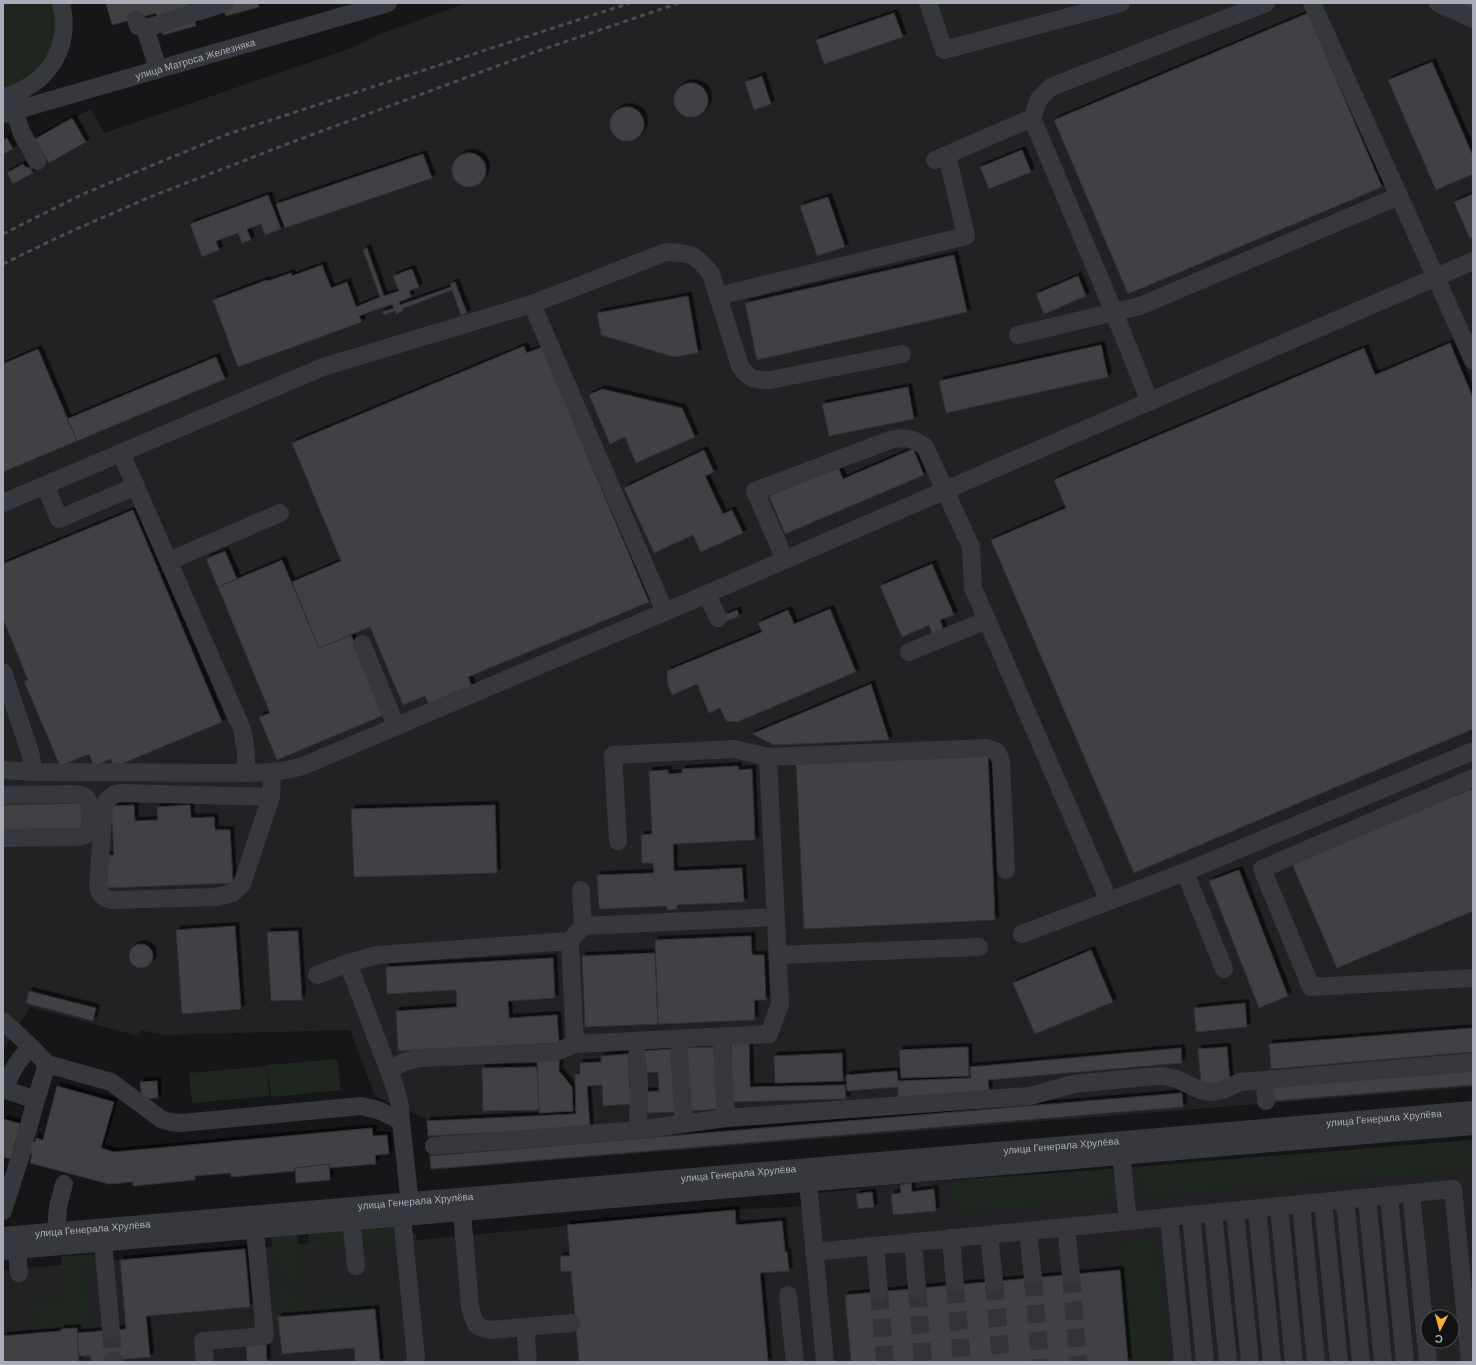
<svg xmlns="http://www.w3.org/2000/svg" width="1476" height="1365" viewBox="0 0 1476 1365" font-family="'DM Sans',sans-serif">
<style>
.built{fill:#222225;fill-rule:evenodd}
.green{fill:#1e261f}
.building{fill:#404145;stroke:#303034;filter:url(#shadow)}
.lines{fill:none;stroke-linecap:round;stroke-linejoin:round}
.minor-tunnel{stroke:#333438;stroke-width:18;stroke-dasharray:18 9;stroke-linecap:butt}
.minor{stroke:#37383d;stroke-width:18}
.rail{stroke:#4a4c52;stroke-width:3;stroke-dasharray:5 4;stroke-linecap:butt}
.labels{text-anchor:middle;stroke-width:4;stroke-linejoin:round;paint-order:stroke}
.street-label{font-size:10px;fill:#a8adb8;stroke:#111113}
</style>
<defs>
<filter id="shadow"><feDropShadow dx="3.5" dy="-3.5" stdDeviation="0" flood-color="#0009"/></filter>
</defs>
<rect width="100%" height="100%" fill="#161618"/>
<path class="built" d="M466,3H1473V1087L430,1170L426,1119L375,1096L350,1030L164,1035L140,1030L139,1036L30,1007L3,1050V140L29,127L35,139L72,118L91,109L104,133L357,46L375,36Z
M1473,1140V1362H3V1270L416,1234L417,1240L735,1210L802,1206L809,1194L911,1183L1111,1169H1123L1136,1167ZM1428,1317H1452V1341H1428Z"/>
<path class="green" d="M3,3H52C55,9 55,15 56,21C58,48 43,66 22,80C16,85 10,89 3,91Z
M337,1059L341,1090L271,1097L267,1065Z
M267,1066L269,1096L192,1103L189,1073Z
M1473,1140V1170L1138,1197L1136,1167Z
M1111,1169L1114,1198L954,1214L951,1181Z
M396,1224L397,1241L360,1244L359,1227Z
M345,1229L347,1245L309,1248L308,1232Z
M298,1233L303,1293L274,1266L271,1236Z
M1156,1239L1167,1362H1128L1117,1242Z
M96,1254L97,1268L85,1269L90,1327L35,1331L32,1302L64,1299L61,1256Z
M275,1275L304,1302L305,1313L278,1315Z
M377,1298L378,1307L315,1312L314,1303Z"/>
<path class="building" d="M106,3H190L196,26L163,35L156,13L112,25Z
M222,3H258L259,7L226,16Z
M1452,3H1473V12Z
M894,13L903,37L824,64L816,40Z
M1308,13L1382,187L1128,294L1054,120Z
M1432,62L1473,156V174L1436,190L1388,80Z
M762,76L771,104L754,110L745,82Z
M674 100a17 17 0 1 1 34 0a17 17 0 1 1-34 0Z
M610 124a17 17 0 1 1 34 0a17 17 0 1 1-34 0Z
M72,118L86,142L49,163L35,139Z
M7,138L13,149L3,154V140Z
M1022,150L1031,172L989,189L980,167Z
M452 170a17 17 0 1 1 34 0a17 17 0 1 1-34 0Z
M423,154L432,178L285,228L276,204Z
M23,164L25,167L31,168L33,173L13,184L7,173Z
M1473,194V237L1470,239L1454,202Z
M268,195L281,229L265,235L261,224L247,229L251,240L242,243L238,233L216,241L219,250L202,257L190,224Z
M828,197L845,247L817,256L800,206Z
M367,248L384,296L399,291L393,276L412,269L419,287L409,291L411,297L399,302L400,305L451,287L450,284L455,282L467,313L461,315L452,290L402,309L403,311L396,314L395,311L384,315L382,312L394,308L392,304L359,316L362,322L238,367L213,300L267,280L268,281L291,273L292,276L322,265L331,288L347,282L356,307L380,297L363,250Z
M954,255L967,312L757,360L745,303Z
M1078,276L1086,296L1044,314L1036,294Z
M688,296L698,353L674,357L601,335L597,313Z
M1450,343L1473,398V729L1134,873L991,540L1066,508L1054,480L1364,348L1375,375Z
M1101,345L1108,377L946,413L939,381Z
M524,346L527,353L542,347L649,602L468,677L473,689L430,707L425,696L403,705L370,627L319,648L292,582L341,561L292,443Z
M38,349L77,441L3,472V364Z
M216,357L225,379L77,441L67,419Z
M908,387L914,419L829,436L822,404Z
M602,389L682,408L695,437L636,463L625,437L610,444L589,395Z
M913,449L924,475L785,534L769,496L838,467L843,479Z
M704,450L714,472L705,476L723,514L732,510L743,533L701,552L693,535L654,553L624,488Z
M133,510L222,722L114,767L111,759L94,766L89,754L60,766L24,681L28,680L3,619V564Z
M225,551L237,579L218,587L206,559Z
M282,560L319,648L351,635L384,715L277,760L259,717L270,713L218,587Z
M932,564L954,615L940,620L943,629L932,634L929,625L902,637L880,586Z
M830,609L856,672L737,722L726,721L720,708L709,713L697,684L672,695L668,686L667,671L762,632L758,623L788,610L794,624Z
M737,610L739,616L727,621L725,615Z
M871,684L889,740L774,745L752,734Z
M988,755L995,920L804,929L796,764Z
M738,766V770L752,769L755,840L673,844L674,871L742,868L744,902L677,905V909L667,910V906L599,909L597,875L654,873L653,863H642L641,835L652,834L649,771L668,770V774L682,773V769Z
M1471,789L1473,793V911L1337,968L1292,864Z
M84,803V830L3,832V805Z
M134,805L135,821L158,820L157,807L190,805L191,818L214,817L215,830H230L233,883L107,888L105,855H114L111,806Z
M495,805L497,873L354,877L351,809Z
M1239,870L1288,996L1259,1008L1209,881Z
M235,926L241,1009L182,1014L176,930Z
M298,931L302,1000L271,1001L267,932Z
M751,936L752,955H764L766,1000H754L755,1020L658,1024L655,940Z
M129 956a12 12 0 1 1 24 0a12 12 0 1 1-24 0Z
M1091,950L1113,1002L1035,1034L1013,983Z
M655,953L658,1024L585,1027L582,956Z
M553,958L555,998L508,1001L509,1018L557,1015L559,1043L398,1051L396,1011L457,1007L456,990L387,994L386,967Z
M29,991L96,1008L93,1021L26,1003Z
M1245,1003L1247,1027L1196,1032L1194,1008Z
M1473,1028V1052L1271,1069L1269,1044Z
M731,1043H749L750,1087L845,1085L846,1099L732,1102Z
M714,1047L718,1109L691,1111L687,1048Z
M968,1047L969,1076L901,1078L899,1050Z
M1227,1047L1230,1083L1201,1085L1198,1049Z
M1181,1048L1182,1063L988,1080L989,1091L898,1098V1087L847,1091L846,1075L897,1071L898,1081L971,1078L970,1067Z
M672,1049L675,1112L646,1113L645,1092L659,1091L658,1072L644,1073L643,1051Z
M842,1053L843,1081L775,1083L774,1056Z
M628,1054L631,1104L603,1106L602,1085L587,1086L590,1128L428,1136L427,1121L576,1114L575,1074H580V1063L601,1062V1056Z
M537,1059H559V1071L572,1087L573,1111L539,1113Z
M537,1067L539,1110L483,1111L482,1068Z
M1473,1071V1085L1273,1101L1272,1087Z
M157,1081L158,1098L142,1099L140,1082Z
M57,1086L114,1102L101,1148L114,1152L372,1128L373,1136L387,1135L389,1154L375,1155L376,1164L329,1168V1164L295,1168V1171L231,1177V1173L195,1176V1180L133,1186V1182L109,1184L30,1163L32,1154L13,1149L17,1137L35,1142L36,1138L43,1140Z
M1182,1093L1183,1107L431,1169L430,1156Z
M3,1119L21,1124L11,1159L3,1157Z
M329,1164L330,1180L296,1183L295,1168Z
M911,1183L912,1192L934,1189L936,1211L893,1215L891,1194L901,1193L900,1185Z
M872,1192L874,1207L858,1209L856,1194Z
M735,1210L736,1225L782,1221L785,1252H787L789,1271L760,1273L768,1362H579L571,1271L561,1272L560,1256H570L567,1225Z
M245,1249L250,1307L146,1316L150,1357L91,1362L90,1356H79L77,1333L126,1329L120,1260Z
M1120,1270L1128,1362H851L845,1295Z
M375,1309L380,1362H355L354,1348L282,1354L278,1317Z
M77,1328L79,1362H3V1336L61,1331V1329Z
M266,1344L267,1362H247L246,1345Z"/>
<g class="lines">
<path class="minor-tunnel" d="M1071,1275L1078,1362
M1033,1278L1040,1362
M994,1282L1001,1362
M955,1285L962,1362
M917,1289L923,1362
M879,1292L885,1362
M111,1330L113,1360"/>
<g class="minor">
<path d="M928,3L944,50L1121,3"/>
<path d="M1312,3L1473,360"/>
<path d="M1438,3L1473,19"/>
<path d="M136,19L138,26L145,27L147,31"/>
<path d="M158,69L147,34L150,27L225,3"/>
<path d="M3,98C16,93 31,87 41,77C62,57 68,30 61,3"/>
<path d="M14,110L21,131L37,161"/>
<path id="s1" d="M3,114L388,3"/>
<path d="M1032,118L1114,312L1150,402"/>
<path d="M935,160L1032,118L1039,99L1051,87L1266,3"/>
<path d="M718,296L966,236L947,155"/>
<path d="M532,304L665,612"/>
<path d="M1018,335L1140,306L1399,196"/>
<path d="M121,453L242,729L246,751V773"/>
<path d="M45,485L59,519L136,486"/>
<path d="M3,503L323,367L532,304L666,252C691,253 696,254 711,274L740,366C749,380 754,380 770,380L902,354"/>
<path d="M785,560L755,491L890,440C905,437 912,437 925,447L971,547L973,588L1109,901L1022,934"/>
<path d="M169,561L280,513"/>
<path d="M707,594L718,618"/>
<path d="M362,644L396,726"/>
<path d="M909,652L987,620"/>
<path d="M3,672L30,752L32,762V772"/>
<path d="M3,770L32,772L246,773C266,773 284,772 303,766L665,612L1473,261"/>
<path d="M1473,778L1262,869L1311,987L1473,978"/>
<path d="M3,795L76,794C80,795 85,795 87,799C91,804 91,827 88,832C86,836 82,837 77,837L3,838"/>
<path d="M271,797L121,793C112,794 108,798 104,806L98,886C100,895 103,898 111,900L217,897L232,893L242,884L271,797L272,773"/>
<path d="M618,841L613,755L734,749L768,757"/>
<path d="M581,890L583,926"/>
<path d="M1109,901L1185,872"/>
<path d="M570,941L575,1044"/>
<path d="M778,955L979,947"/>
<path d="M348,963L395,1087L400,1106L401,1121"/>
<path d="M1224,969L1185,872L1473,751"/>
<path d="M317,975L348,963L377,955L570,941L583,926L776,917"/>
<path d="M3,1021L31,1047"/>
<path d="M722,1049L726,1118"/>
<path d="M679,1052L684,1123"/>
<path d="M637,1055L639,1083L638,1130"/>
<path d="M389,1070L404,1062L420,1058L556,1052L575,1044L769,1034L780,1004L768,757L987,748L997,752L1001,761L1006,870"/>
<path d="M1265,1080L1266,1101"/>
<path d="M3,1089L36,1100L25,1139"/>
<path d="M5,1090C11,1071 17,1061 31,1047L47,1064"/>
<path d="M36,1100L47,1064L111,1082L161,1119L170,1122L181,1123L361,1106L378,1110L401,1121L411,1213"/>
<path d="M1120,1144L1128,1221"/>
<path d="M434,1146L638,1130L726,1118L1030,1096L1074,1084L1145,1077L1163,1076L1177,1079L1200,1090L1212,1092L1223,1090L1240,1082L1473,1062"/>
<path d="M807,1172L825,1362"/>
<path d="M1411,1193L1428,1362"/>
<path d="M1389,1196L1405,1362"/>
<path d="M1367,1198L1383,1362"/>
<path d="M461,1200L470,1307C475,1324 474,1328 492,1330L571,1323"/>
<path d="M1345,1200L1361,1362"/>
<path d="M1323,1202L1339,1362"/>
<path d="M1301,1204L1316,1362"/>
<path d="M401,1206L416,1358L415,1362"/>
<path d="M1279,1206L1294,1362"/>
<path d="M1257,1209L1272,1362"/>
<path d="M350,1210L356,1266"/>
<path d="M3,1211L22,1151"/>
<path d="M1235,1211L1250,1362"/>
<path d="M1213,1213L1228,1362"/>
<path d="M1191,1215L1205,1362"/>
<path d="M1169,1217L1183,1362"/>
<path d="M1066,1227L1071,1275"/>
<path d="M56,1231L58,1207L64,1184"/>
<path d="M102,1231L111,1330"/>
<path d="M1028,1231L1033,1278"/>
<path d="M989,1235L994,1282"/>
<path id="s2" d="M3,1236L1473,1110"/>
<path d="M16,1238L19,1273"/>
<path d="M951,1238L955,1285"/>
<path d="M913,1242L917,1289"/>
<path d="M875,1246L879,1292"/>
<path d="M3,1251L1473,1126"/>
<path d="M814,1252L1453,1189L1470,1362"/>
<path d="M788,1295L795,1362"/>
<path d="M525,1327L528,1362"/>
<path d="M113,1360V1362"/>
<path d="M205,1362L203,1341L265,1336L254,1219"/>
</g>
<path class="rail" d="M3,234L83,194L228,134L630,3
M3,264L65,234L150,197L287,144L538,51L679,3"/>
</g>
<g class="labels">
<g class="street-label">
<text dy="4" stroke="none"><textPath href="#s1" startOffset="200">улица Матроса Железняка</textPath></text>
<text dy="4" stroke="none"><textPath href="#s2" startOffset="1386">улица Генерала Хрулёва</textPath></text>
<text dy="4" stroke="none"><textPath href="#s2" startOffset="1062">улица Генерала Хрулёва</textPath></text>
<text dy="4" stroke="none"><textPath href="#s2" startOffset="738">улица Генерала Хрулёва</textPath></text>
<text dy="4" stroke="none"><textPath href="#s2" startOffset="414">улица Генерала Хрулёва</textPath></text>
<text dy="4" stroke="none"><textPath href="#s2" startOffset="90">улица Генерала Хрулёва</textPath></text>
</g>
</g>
<rect width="1476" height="1365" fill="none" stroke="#a8adb8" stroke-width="8"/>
<g transform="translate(1440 1329) rotate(186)"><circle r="19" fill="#111113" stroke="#4d4f55"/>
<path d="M0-3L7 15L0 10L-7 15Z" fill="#f2b134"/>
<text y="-6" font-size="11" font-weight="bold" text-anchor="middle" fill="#a8adb8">С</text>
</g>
</svg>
